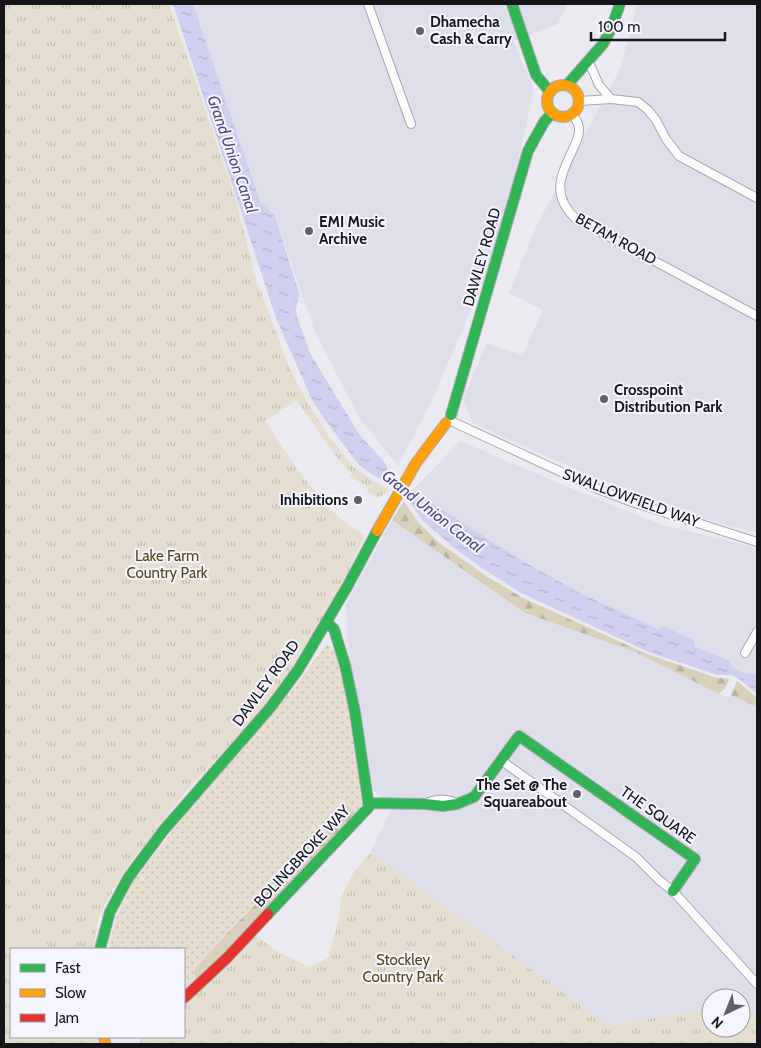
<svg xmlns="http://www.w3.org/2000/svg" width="761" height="1048" viewBox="0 0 761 1048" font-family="Cabin,sans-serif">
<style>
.built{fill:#dfdeeb}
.grass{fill:url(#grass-dots)}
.forest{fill:url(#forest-firs)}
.park{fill:url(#park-tufts)}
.pitch{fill:#e6dfd1}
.water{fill:url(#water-ripples)}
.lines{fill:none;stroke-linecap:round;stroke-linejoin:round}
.street-casing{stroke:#a8a8ad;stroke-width:10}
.fast-casing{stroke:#a8a8ad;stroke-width:12}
.slow-casing{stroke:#a8a8ad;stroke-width:12}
.jam-casing{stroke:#a8a8ad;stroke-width:12}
.street{stroke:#fcfcfd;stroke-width:8}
.fast{stroke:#30b455;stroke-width:10}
.slow{stroke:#ff9f0a;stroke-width:10}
.jam{stroke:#e5322d;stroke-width:10}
.poi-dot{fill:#606065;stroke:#f5f5ff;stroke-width:2}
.labels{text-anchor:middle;stroke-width:4;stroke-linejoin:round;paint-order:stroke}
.poi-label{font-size:15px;font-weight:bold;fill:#16161a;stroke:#f5f5ff;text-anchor:start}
.street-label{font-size:15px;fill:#16161a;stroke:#f5f5ff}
.park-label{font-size:15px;fill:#574612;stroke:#f5f5ff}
.water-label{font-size:16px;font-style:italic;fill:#504980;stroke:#f5f5ff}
</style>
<defs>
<pattern id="grass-dots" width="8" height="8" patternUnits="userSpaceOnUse" patternTransform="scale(1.25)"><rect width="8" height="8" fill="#e6dfd1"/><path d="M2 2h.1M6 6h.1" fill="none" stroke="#c5bfb3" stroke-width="1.8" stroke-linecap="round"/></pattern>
<pattern id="forest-firs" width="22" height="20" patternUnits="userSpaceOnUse" patternTransform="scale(1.25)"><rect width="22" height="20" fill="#d8d0bb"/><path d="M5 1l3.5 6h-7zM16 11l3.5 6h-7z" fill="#b9b2a0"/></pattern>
<pattern id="park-tufts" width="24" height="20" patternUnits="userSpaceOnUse" patternTransform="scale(1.25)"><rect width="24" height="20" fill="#e6dfd1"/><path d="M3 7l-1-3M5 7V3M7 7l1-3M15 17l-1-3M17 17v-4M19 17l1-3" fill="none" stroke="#c5bfb3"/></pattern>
<pattern id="water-ripples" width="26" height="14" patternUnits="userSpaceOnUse" patternTransform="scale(1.25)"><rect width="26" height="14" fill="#d1cfef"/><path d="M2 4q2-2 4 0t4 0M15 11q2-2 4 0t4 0" fill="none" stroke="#b3b1cc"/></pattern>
</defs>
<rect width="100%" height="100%" fill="#eaeaf0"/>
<path class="built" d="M193,4H567L558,24L513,41L534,89L513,184L484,280L432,400L398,465L360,419L315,332L275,216L260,201Z
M637,4H757V533L694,516L582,472L473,423L463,399L487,343L522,355L543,310L509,293L537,225L620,69Z
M460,441L594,498L663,525L757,548V674L745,673L733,668L728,660L694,646V640L663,626L658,629L578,592L521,560L426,499L411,492Z
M392,520L525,613L635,652L726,697L731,695L757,707V1016L743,1004L741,1005V998H711V1009L608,1025L371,852L393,807L371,788L348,656L346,604Z"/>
<path class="grass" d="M326,645L332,648L336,653L351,718L362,795L361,810L221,956L184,989V949H108L116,917L132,882L186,814L295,686Z"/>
<path class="forest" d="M404,501L418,522L438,542L486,576L523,598L647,654L714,677L729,679L726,687L719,694L635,652L525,613L392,520Z
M737,681L757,698V707L731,695Z
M348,808L356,815L221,956L196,978L194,971C228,930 267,894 304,857C319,841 333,824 348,808Z"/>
<path class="park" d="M8,4H169L236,200L255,276L290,369L310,407L330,438L354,467L370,479L389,490L379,498L367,492L369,487L350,477L351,472L338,459L296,400L265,421C282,447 300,475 321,499C333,514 349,525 365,536L340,589L282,683L246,727L177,802L121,876L99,916L93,949H11V1037H96L98,1044H4V6Z
M371,852L608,1025L711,1009V1028H741V1005L743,1004L757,1016V1044H140V1040L143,1037H184V1006L256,936L281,953L309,967L328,958L338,922L342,894L354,872Z"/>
<path class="pitch" d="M4,910L20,931L22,930L30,940L28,942L33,949H12L4,938Z"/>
<path class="water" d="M173,4H193L260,201L275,216L299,293L296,310L298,320L311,355L359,434L386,464C388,481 412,493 426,499L521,560L578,592L658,629L663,626L694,640V646L728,660L733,668L745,673L757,674V694L738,678L732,675H717L649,652L521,593L482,568L453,547L422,520L408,499L390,485L373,475L359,465L325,420L311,398L276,318Z"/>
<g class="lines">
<defs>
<path id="street" d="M368,4L411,124
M588,60L599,85L611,99
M579,101L611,99L638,102L648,110L656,120L666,139L679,156L757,198
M572,114C574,117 577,120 578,124C581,132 577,140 574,147C561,175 550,194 576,219L757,316
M453,422L598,489L632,502L757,542
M745,653L757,632
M502,761L636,857L659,880L673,891L757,984
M425,804C433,799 447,798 456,803"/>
<path id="fast" d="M512,4L536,75L550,92
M567,85L603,44L611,29L620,4
M451,415L528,151L544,122L552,113
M368,803L425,804L443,806L457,804L474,797L519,736L695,859L673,891
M268,914L369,807L355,712L345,665L334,629L326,622
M100,949L110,912L128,878L163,831L270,708L298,670L347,587L377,531"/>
<path id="slow" d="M547 101a16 16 0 1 1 32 0a16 16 0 1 1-32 0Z
M377,531L416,463L446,423
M104,1037L105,1044"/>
<path id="jam" d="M184,998L227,958L268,914"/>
</defs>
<use href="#street" class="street-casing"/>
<use href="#fast" class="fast-casing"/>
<use href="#slow" class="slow-casing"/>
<use href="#jam" class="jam-casing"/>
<use href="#street" class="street"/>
<use href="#fast" class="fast"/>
<use href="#slow" class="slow"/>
<use href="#jam" class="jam"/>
</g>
<g class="poi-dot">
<circle cx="420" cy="31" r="5"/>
<circle cx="309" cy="231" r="5"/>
<circle cx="604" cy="399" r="5"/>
<circle cx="358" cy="500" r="5"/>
<circle cx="577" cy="794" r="5"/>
</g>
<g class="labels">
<g class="poi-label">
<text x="430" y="27">Dhamecha<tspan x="430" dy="17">Cash &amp; Carry</tspan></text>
<text x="319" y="227">EMI Music<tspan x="319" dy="17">Archive</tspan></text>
<text x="614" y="395">Crosspoint<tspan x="614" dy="17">Distribution Park</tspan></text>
<text x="348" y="505" text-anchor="end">Inhibitions</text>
<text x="567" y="790" text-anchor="end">The Set @ The<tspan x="567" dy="17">Squareabout</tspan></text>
</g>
<g class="street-label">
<text transform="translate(616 239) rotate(29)" y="5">BETAM ROAD</text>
<text transform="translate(482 257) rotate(-74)" y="5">DAWLEY ROAD</text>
<text transform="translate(631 498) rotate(20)" y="5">SWALLOWFIELD WAY</text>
<text transform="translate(266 683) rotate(-54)" y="5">DAWLEY ROAD</text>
<text transform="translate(658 815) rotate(35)" y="5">THE SQUARE</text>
<text transform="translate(302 856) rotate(-47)" y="5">BOLINGBROKE WAY</text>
</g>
<g class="park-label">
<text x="167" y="561">Lake Farm<tspan x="167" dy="17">Country Park</tspan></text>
<text x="403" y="965">Stockley<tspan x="403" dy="17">Country Park</tspan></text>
</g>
<g class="water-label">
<text transform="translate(233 154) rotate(71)" y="6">Grand Union Canal</text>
<text transform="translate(433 511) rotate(38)" y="6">Grand Union Canal</text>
</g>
</g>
<rect width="761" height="1048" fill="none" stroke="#16161a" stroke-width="10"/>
<rect x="10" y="948" width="175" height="90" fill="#f5f5ff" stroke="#9c9ca3"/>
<rect x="20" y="964" width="25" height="8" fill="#30b455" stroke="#9c9ca3"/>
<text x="55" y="973" font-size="15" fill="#16161a">Fast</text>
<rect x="20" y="989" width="25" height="8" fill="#ff9f0a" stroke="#9c9ca3"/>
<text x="55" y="998" font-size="15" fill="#16161a">Slow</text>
<rect x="20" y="1014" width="25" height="8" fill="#e5322d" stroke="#9c9ca3"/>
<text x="55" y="1023" font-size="15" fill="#16161a">Jam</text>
<g transform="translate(726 1013) rotate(223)"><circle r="24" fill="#f5f5ff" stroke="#9c9ca3"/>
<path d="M0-4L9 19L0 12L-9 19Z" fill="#606065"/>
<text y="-8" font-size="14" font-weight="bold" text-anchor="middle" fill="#16161a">N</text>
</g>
<path d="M591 32v8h134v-8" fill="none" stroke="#16161a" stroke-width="2.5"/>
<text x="598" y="32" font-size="15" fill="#16161a" stroke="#f5f5ff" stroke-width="4" paint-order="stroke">100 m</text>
</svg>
